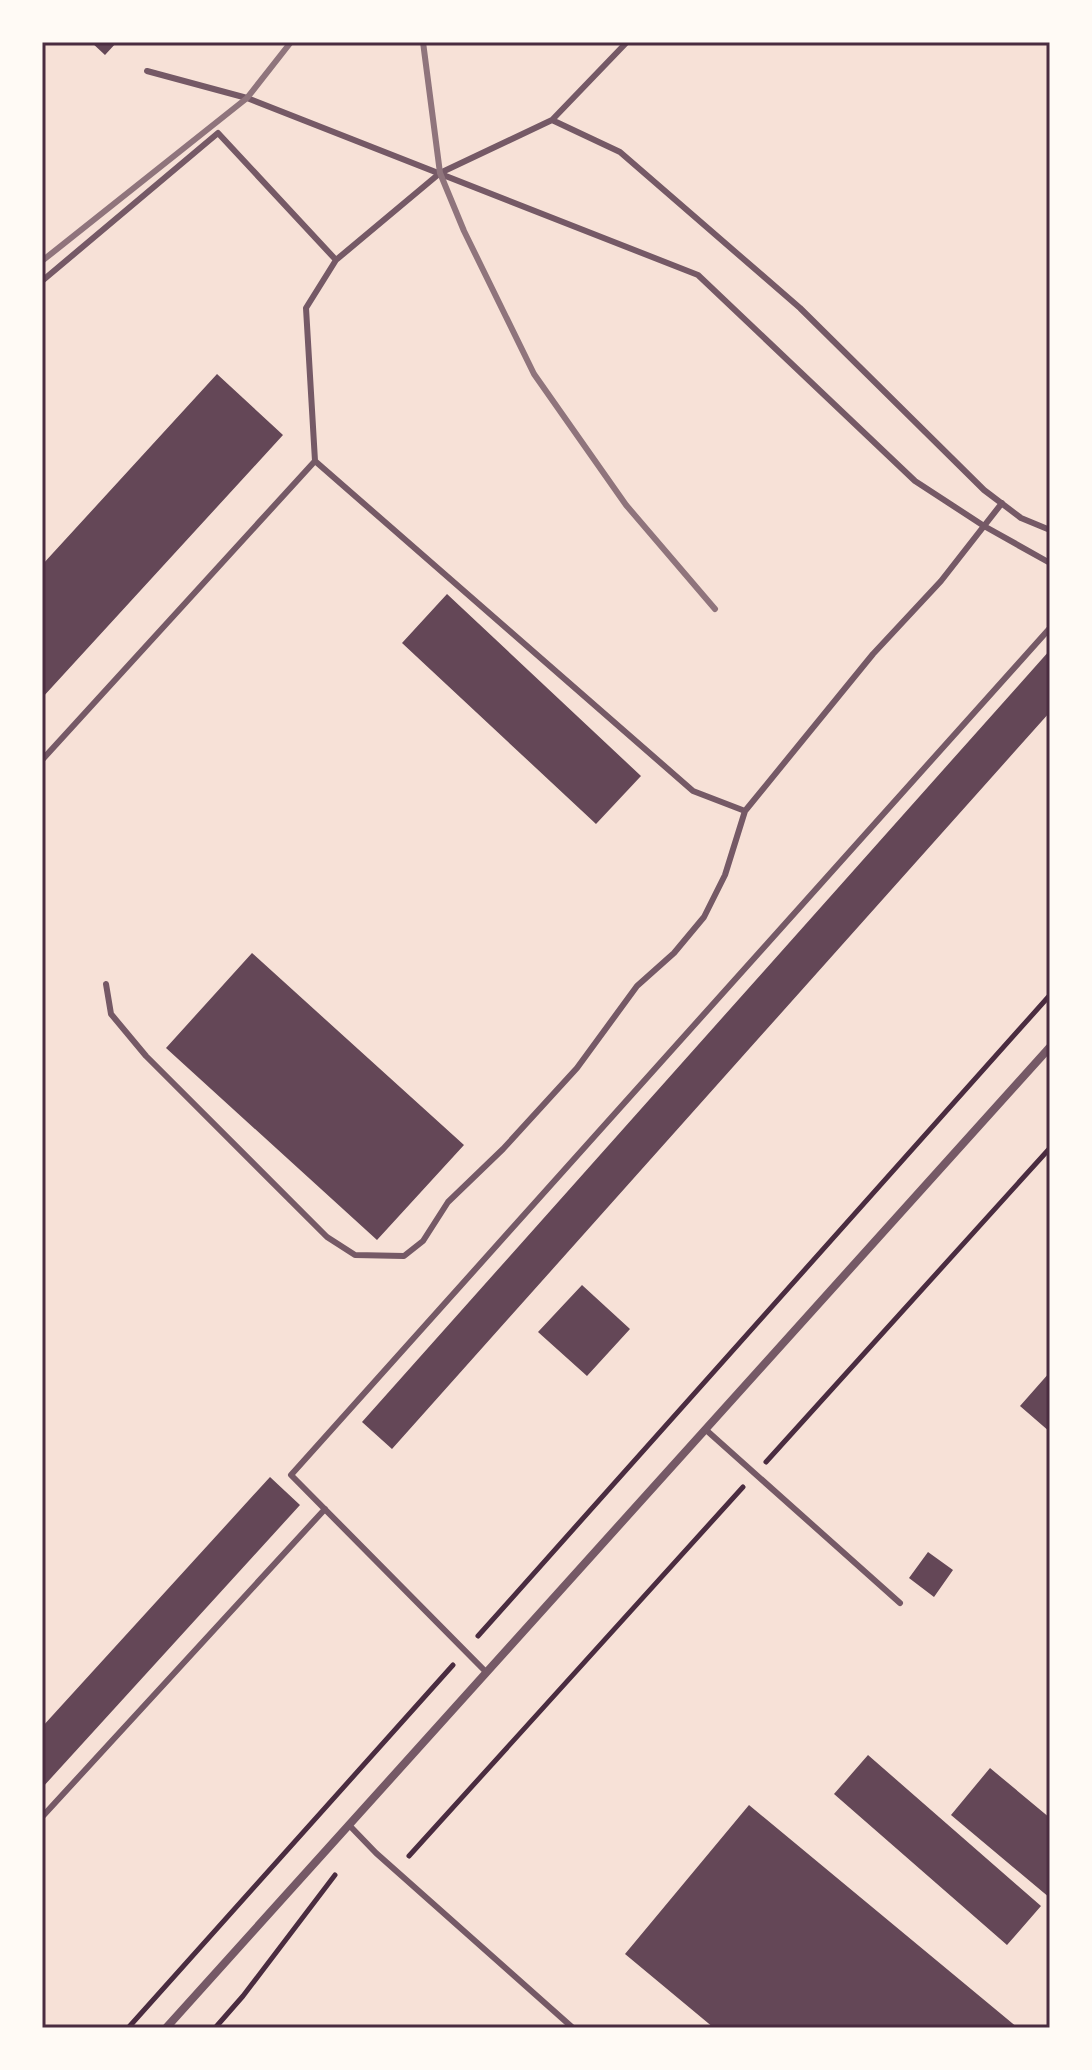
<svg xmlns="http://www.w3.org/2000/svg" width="1092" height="2070" viewBox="0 0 1092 2070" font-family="Overpass,sans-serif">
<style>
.building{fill:#644757}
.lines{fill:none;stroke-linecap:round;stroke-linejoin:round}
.path{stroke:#4a2c40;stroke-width:5}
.service{stroke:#755966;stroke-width:6}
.minor{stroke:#755966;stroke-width:8}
.rail{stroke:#8f747c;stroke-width:6}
.neatline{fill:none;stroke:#4a2c40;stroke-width:3}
</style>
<rect width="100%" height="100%" fill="#f7e1d7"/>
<path class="building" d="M91,42H117L105,55Z
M217,374L283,435L42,698V565Z
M447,594L641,776L596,824L402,643Z
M1050,650V712L392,1449L362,1422Z
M252,953L464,1145L377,1240L166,1048Z
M582,1285L630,1329L587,1376L538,1332Z
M1050,1372V1432L1020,1406Z
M270,1477L300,1505L42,1788V1727Z
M928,1552L953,1570L934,1597L909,1578Z
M868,1755L1041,1906L1007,1945L834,1794Z
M990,1768L1050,1818V1898L951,1815Z
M749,1805L1018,2028H714L625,1954Z"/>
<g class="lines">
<path class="path" d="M766,1462L1050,1148
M478,1636L1050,995
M409,1856L743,1487
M128,2028L453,1665
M215,2028L243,1996L335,1875"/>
<path class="service" d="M147,71L247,98L698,275L915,481L984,526L1050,563
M552,120L620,152L800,308L984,490L1021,518L1050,530
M42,281L218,133L336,260L440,173L552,120L627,42
M315,461L693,791L745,811
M42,760L315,461L306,308L336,260
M106,984L111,1014L146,1056L327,1237L355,1255L404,1256L423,1241L448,1202L503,1149L577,1068L637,986L674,953L704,917L725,875L745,811L873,654L941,581L1002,503
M705,1429L900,1603
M486,1672L291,1475L1050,628
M42,1817L325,1509
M349,1825L376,1853L573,2028"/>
<path class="minor" d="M166,2028L1050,1047"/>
<path class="rail" d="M423,42L440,173L464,231L534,374L626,505L715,609
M42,261L247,98L291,42"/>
</g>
<rect width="1092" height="2070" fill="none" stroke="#fffaf5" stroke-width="88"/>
<rect x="44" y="44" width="1004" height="1982" class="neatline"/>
</svg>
